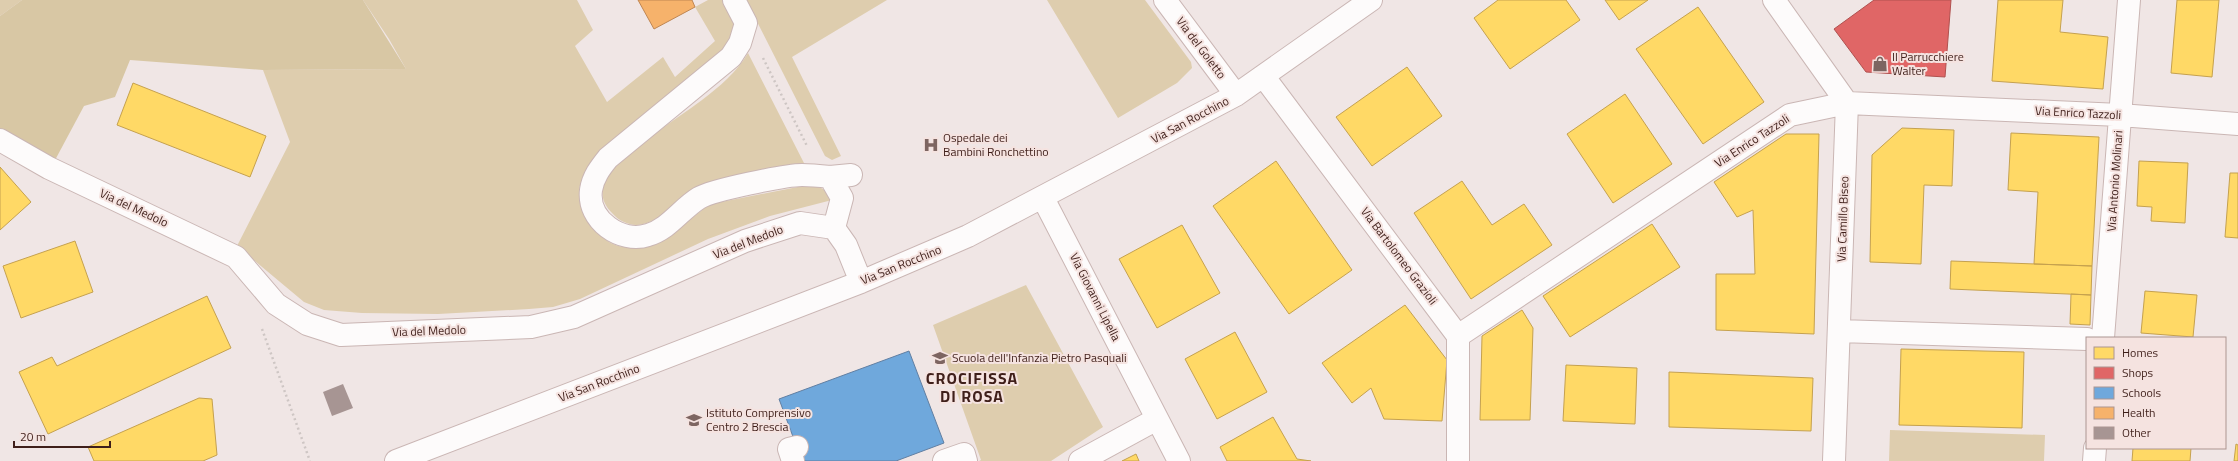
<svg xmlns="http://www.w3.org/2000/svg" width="2238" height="461" viewBox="0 0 2238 461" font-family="'Titillium Web',sans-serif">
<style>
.green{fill:#decdae}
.forest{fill:#d8c7a4}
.homes{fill:#ffd966;stroke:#c5a14f}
.shops{fill:#e06666;stroke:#b0514f}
.schools{fill:#6fa8dc;stroke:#617fa2}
.health{fill:#f6b26b;stroke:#bf8653}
.building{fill:#a79593}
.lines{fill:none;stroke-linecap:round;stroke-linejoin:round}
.minor-casing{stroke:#cab6b4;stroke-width:24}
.path{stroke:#cec6c4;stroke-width:2.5;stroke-dasharray:2 3;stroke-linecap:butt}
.minor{stroke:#fdfbfb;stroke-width:22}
.labels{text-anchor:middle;stroke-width:4;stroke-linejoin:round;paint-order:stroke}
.street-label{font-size:12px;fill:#3f1f1a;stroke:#f5e3e0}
.poi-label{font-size:12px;fill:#3f1f1a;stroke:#f5e3e0;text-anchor:start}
.district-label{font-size:16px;font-weight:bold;letter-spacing:1px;fill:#3f1f1a;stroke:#f5e3e0}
</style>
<rect width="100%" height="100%" fill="#f0e6e5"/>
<path class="green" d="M0,0H22L0,16Z
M363,0H577L593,30L575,46L607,102L663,57L675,77L715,41L695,7L708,0H725L736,29L730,45L598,154C590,165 580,177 579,192C579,200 583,211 587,218C600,241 618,252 645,246C672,241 688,218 711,204L813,184L823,189L832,200L770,216L708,239L580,299L553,307L529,309L438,314L362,313L324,310L304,302L237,246L290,142L263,70L406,69L389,39Z
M746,0H887L792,57L841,156L832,160L825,156Z
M1047,0H1145L1191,62L1192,68L1177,83L1118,118Z
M748,53L805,165C778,171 751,176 725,182C716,184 703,184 695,189C677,199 664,219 643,224C632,227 620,222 613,214C580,183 633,150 655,134C670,122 686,112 702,100C719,87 737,72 748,53Z
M1026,285L1103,427L1051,461H979L981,460L933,325Z
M1890,430L2045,435L2044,461H1889Z"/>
<path class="forest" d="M22,0H363L406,69L263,70L130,60L115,97L84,106L54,162L0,128V16Z"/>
<path class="homes" d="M1498,0H1566L1580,20L1510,69L1474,18Z
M1605,0H1648L1619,20Z
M1998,0H2063L2060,32L2108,37L2103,89L1992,81Z
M2177,0H2219L2212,77L2171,73Z
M1698,7L1764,102L1703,144L1636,49Z
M1407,67L1442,116L1372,166L1336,117Z
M133,83L266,136L250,177L117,125Z
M1625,94L1672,164L1613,203L1567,134Z
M1902,128L1954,130L1952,186L1924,185L1921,264L1870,262L1872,155Z
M2011,133L2099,137L2092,266L2034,264L2038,192L2008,190Z
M1786,134H1819L1814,334L1716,330V274H1755L1753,210L1737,217L1714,182Z
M1276,161L1352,270L1289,314L1213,206Z
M2139,161L2188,163L2185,223L2151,221L2152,207L2137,206Z
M0,167L31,202L0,230Z
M2230,173H2238V238L2225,237Z
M1462,181L1492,225L1524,204L1552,245L1471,299L1414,213Z
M1652,224L1680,267L1570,337L1543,296Z
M1182,225L1220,293L1157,328L1119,259Z
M75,241L93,292L21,318L3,266Z
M1951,261L2092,266L2091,295L1950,289Z
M2145,291L2197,295L2193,337L2141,333Z
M2071,294L2091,295L2090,325L2070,324Z
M207,296L231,348L48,434L19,372L52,357L57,366Z
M1405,305L1447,360L1442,421L1384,419L1371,388L1352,403L1322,363Z
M1522,310L1533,328L1530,420H1480L1482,336Z
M1235,332L1267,392L1217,419L1185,359Z
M1901,349L2024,352L2022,428L1899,425Z
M1566,365L1637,368L1635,424L1563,421Z
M1669,372L1813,378L1811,431L1669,427Z
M199,398L212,399L217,455L203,461H94L88,447Z
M1273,417L1297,459L1311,461H1227L1220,447Z
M2236,444L2238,445V461H2234Z
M2133,448H2191L2190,461H2132Z
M1136,454L1139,461H1122Z"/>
<path class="shops" d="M1874,0H1951L1945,77L1866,72L1834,29Z"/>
<path class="schools" d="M909,351L944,443L896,461H802L779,399Z"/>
<path class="health" d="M638,0H692L695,7L654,29Z"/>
<path class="building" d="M343,384L353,408L332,416L323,392Z"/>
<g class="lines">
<defs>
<path id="minor" d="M734,0L746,23L740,43L731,57L608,158C600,168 593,177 591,190C587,220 621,244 648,235C669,229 681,209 699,198C712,190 786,175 802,175C811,175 821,176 830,177L842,198L834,228
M1165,0L1236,95
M1774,0L1847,103L1834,461
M1264,77L1458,336V461
M0,140L49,168L236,257L276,304L307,324L341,335L531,327L574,317L745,241L800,223L834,228L846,245L861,282
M830,177L851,175
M1043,198L1179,461
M1839,331L2087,339
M1458,336L1790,115L1847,103L2120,115L2238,124
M2103,338L2129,0
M396,461L861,282L968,236L1236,95L1371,0
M793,461L789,449L797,447
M944,461L964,454L966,461
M1080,461L1157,419
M2094,461L2095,448"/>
</defs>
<use href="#minor" class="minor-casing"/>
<path class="path" d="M763,58L807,146
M262,329L310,461"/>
<use href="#minor" class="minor"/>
</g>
<defs>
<symbol id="shop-bare" viewBox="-9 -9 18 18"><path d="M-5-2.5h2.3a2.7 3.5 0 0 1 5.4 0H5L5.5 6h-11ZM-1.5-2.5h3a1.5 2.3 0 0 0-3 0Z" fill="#7d6561" stroke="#f5e3e0" stroke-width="2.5" paint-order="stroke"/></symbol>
<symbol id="hospital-bare" viewBox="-9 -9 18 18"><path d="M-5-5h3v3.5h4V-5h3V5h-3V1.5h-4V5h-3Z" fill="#7d6561" stroke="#f5e3e0" stroke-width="2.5" paint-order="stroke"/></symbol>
<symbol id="school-bare" viewBox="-9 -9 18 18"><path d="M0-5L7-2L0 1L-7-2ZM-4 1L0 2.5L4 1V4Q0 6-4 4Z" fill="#7d6561" stroke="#f5e3e0" stroke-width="2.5" paint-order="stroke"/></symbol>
</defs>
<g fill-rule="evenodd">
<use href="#shop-bare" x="1869" y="53" width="22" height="22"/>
<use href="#hospital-bare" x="920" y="134" width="22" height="22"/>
<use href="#school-bare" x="929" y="347" width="22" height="22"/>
<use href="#school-bare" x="683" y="409" width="22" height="22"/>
</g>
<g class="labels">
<g class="street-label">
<text transform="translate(1201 48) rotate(53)" y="4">Via del Goletto</text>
<text transform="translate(2078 113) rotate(3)" y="4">Via Enrico Tazzoli</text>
<text transform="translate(1190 120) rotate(-28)" y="4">Via San Rocchino</text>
<text transform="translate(1752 141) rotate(-33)" y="4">Via Enrico Tazzoli</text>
<text transform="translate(2115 181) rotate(-86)" y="4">Via Antonio Molinari</text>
<text transform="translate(134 208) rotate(25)" y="4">Via del Medolo</text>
<text transform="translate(1843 219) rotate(-88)" y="4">Via Camillo Biseo</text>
<text transform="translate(748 242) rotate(-21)" y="4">Via del Medolo</text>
<text transform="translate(1399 256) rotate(53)" y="4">Via Bartolomeo Grazioli</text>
<text transform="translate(901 265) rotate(-22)" y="4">Via San Rocchino</text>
<text transform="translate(1095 297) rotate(63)" y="4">Via Giovanni Lipella</text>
<text transform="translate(429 331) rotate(-2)" y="4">Via del Medolo</text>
<text transform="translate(599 383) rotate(-21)" y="4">Via San Rocchino</text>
</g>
<g class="poi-label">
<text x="1892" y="61">Il Parrucchiere<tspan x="1892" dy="14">Walter</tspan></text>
<text x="943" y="142">Ospedale dei<tspan x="943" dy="14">Bambini Ronchettino</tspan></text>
<text x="952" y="362">Scuola dell'Infanzia Pietro Pasquali</text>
<text x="706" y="417">Istituto Comprensivo<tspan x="706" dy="14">Centro 2 Brescia</tspan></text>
</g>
<g class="district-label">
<text x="972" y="384">CROCIFISSA<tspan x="972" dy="18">DI ROSA</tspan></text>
</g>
</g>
<rect x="2086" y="337" width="140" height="112" fill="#f5e3e0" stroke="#ac9591"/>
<rect x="2094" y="347" width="20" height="12" fill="#ffd966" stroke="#ac9591"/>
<text x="2122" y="357" font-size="12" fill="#3f1f1a">Homes</text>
<rect x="2094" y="367" width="20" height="12" fill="#e06666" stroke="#ac9591"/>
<text x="2122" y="377" font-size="12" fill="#3f1f1a">Shops</text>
<rect x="2094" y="387" width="20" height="12" fill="#6fa8dc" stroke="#ac9591"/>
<text x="2122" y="397" font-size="12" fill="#3f1f1a">Schools</text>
<rect x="2094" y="407" width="20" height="12" fill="#f6b26b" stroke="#ac9591"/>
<text x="2122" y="417" font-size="12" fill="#3f1f1a">Health</text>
<rect x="2094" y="427" width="20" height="12" fill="#a79593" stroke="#ac9591"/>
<text x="2122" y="437" font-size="12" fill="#3f1f1a">Other</text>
<path d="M14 441v6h96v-6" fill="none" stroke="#3f1f1a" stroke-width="2"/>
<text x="20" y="441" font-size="12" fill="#3f1f1a" stroke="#f5e3e0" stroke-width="3" paint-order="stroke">20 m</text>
</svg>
